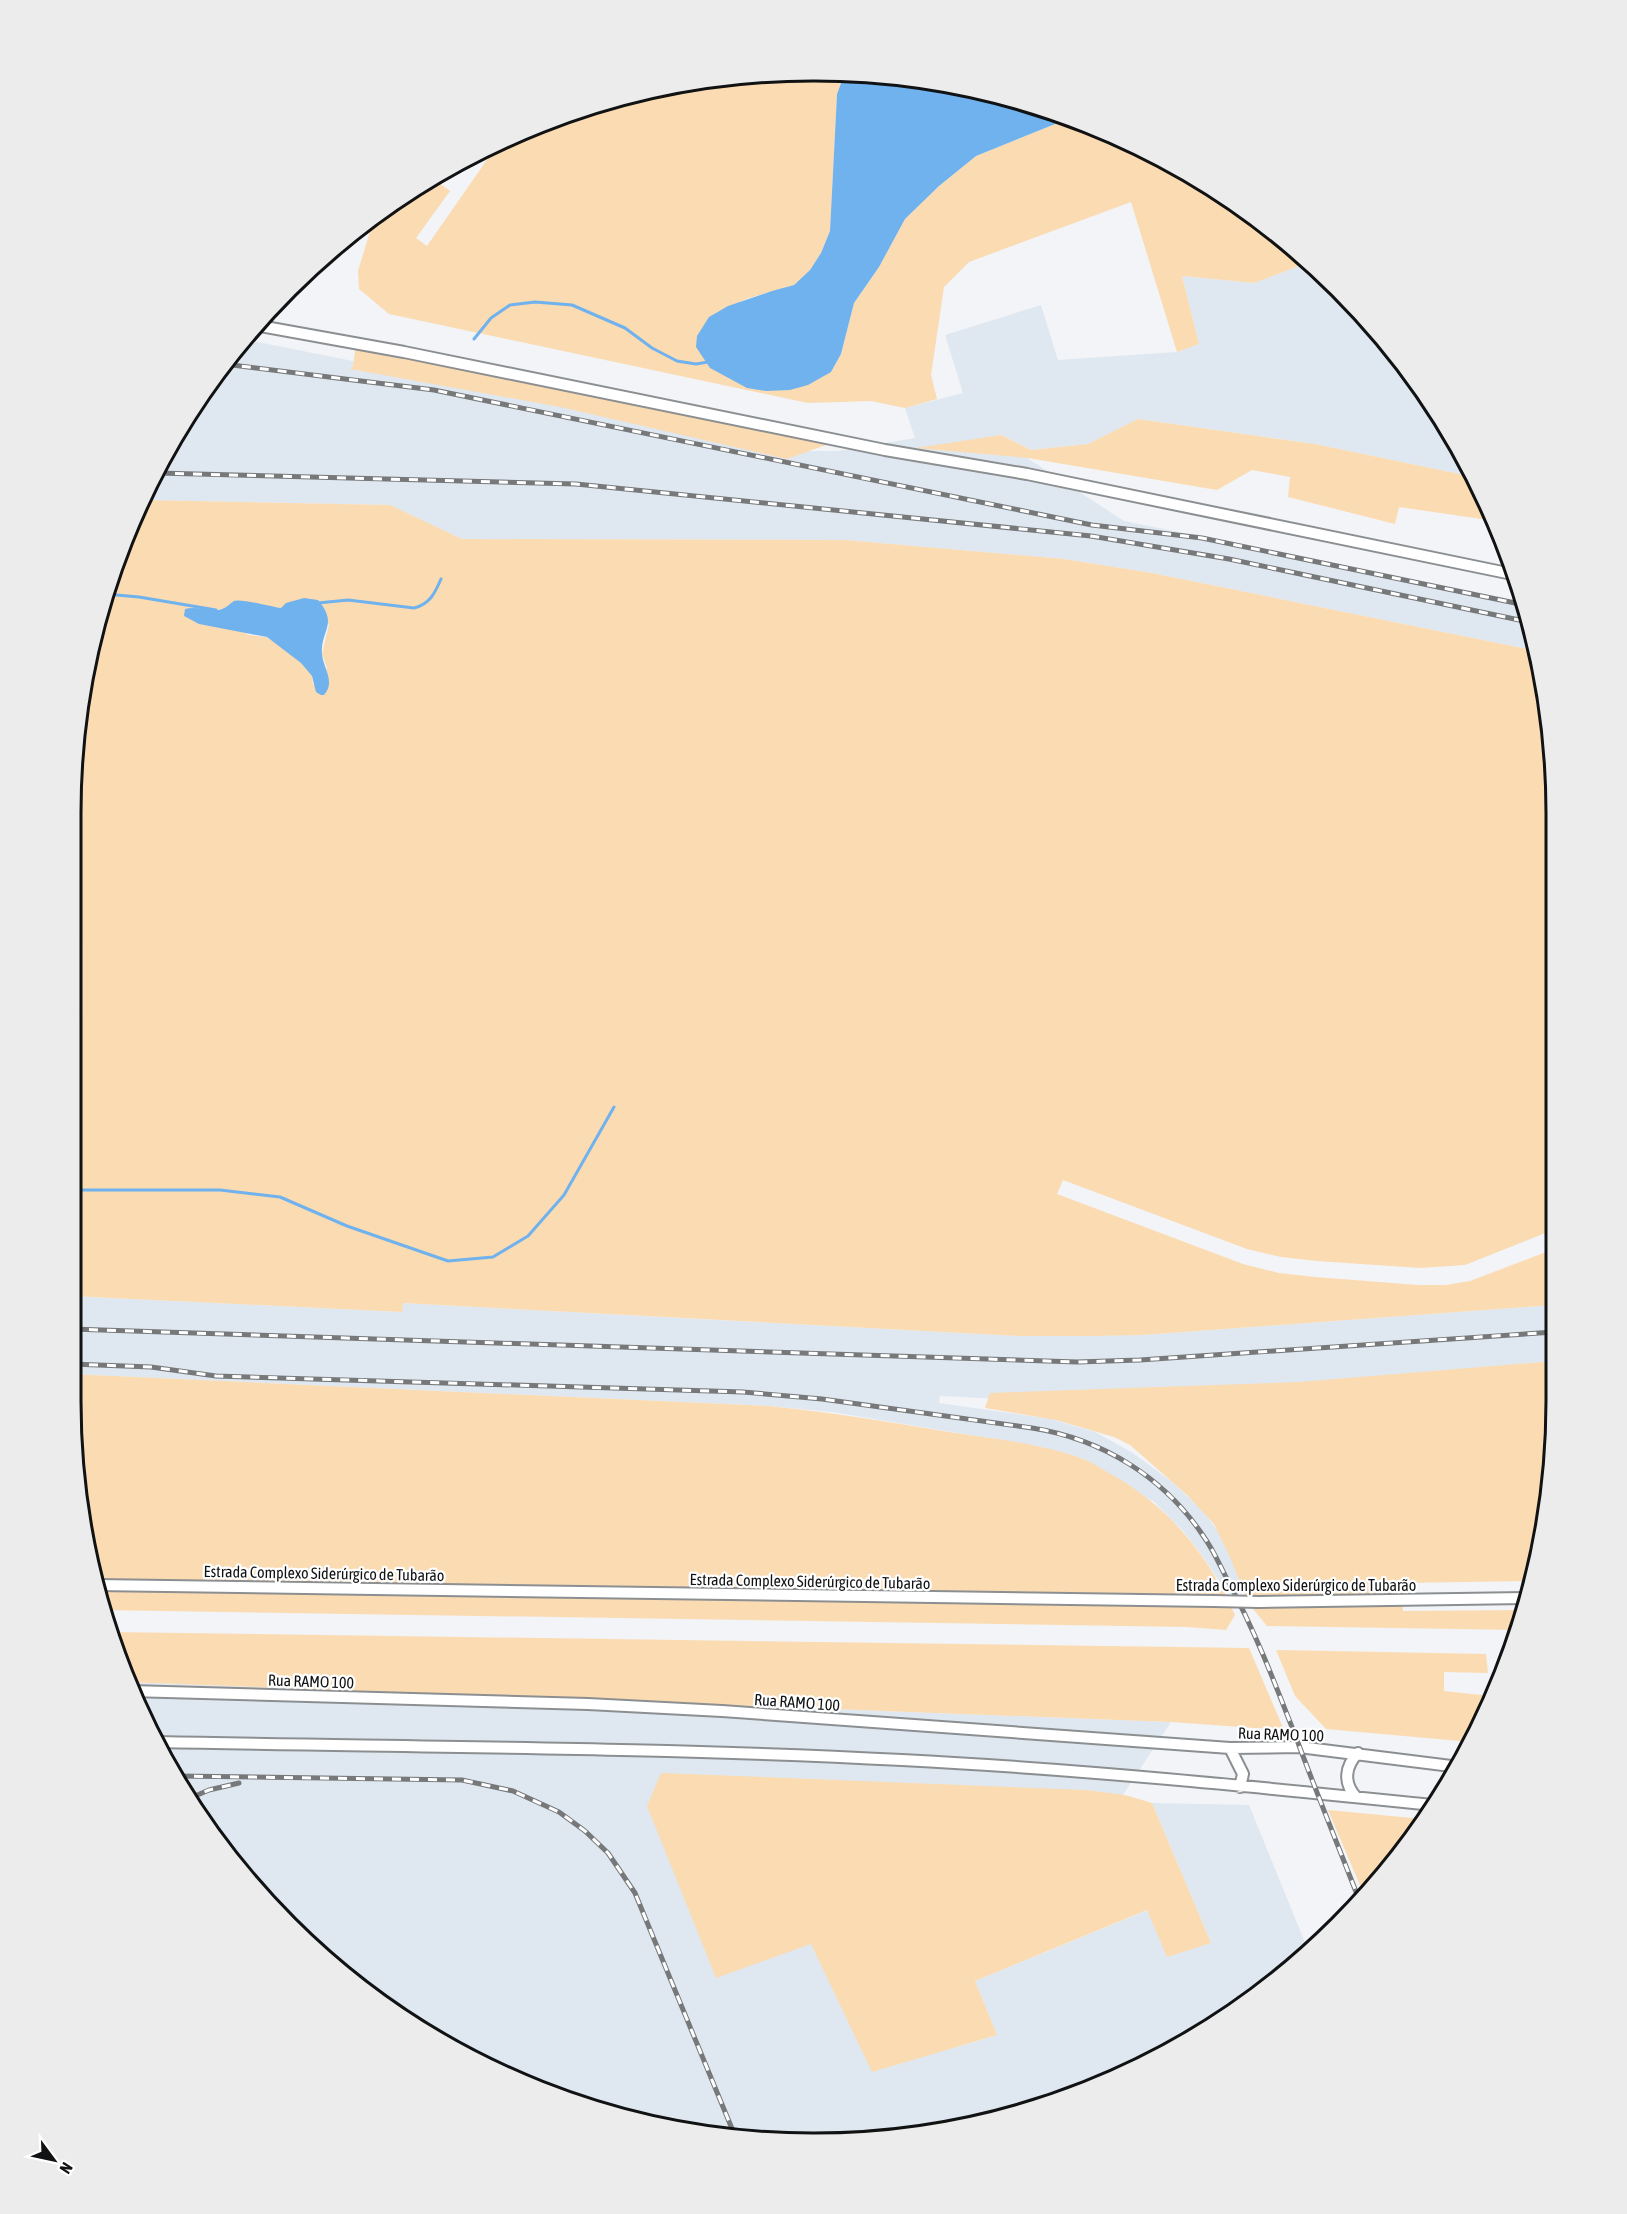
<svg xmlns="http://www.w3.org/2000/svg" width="1627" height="2214" viewBox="0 0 1627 2214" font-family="'Asap Condensed',sans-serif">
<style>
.built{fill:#dfe8f0}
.green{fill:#fbdbb2;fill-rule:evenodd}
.water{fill:#6fb2ee}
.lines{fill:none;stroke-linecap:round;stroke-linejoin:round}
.stream{stroke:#6fb2ee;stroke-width:3}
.minor-casing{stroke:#8c8f91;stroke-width:14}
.minor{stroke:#fff;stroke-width:10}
.rail-casing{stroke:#76787a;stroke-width:5}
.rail{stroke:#fff;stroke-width:3;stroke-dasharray:9;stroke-linecap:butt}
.minor-bridge-casing{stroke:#8c8f91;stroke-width:14;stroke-linecap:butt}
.minor-bridge{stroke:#fff;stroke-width:10}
.labels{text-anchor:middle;stroke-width:4.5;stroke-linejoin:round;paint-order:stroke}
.street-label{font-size:16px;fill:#111213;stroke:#fff}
.rim{fill:none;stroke:#111213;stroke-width:3}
</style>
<rect width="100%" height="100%" fill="#f2f4f7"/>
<path class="built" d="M1310,262L1403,361L1469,476L1315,444L1139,419L1088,444L1031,450L1001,435L995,437L1124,521L1519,601L1532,650L1152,573L1064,559L845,540L462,539L389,505L143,500L196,401L243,339L802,451H838L915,438L905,408L963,393L945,335L1041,305L1058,360L1177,352L1199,344L1182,276L1254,283Z
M71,1296L401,1312L402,1303L1018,1336L1142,1335L1554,1305V1361L1401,1374L1161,1400H1022L940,1396L939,1403L1051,1419L1095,1432L1133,1453L1172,1482L1203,1511L1228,1545L1249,1583L1221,1584L1201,1554L1183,1531L1154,1502L1084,1459L1042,1447L832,1412L769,1406L71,1374Z
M126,1682L1171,1722L1011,1964L973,1979L957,2047L997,2035L975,1981L1148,1910L1167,1956L1211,1943L1152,1803L1249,1805L1308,1950L1266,1990L1098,2087L910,2137L813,2143L669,2129L485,2067L323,1959L196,1813Z"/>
<path class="green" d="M765,72L844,75L837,94L830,231L821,253L810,270L794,285L746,299L718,312L831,372L841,354L854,303L879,267L905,219L939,186L976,156L1070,118L1185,170L1303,255L1310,262L1254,283L1182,276L1199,344L1177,352L1131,202L969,262L944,287L931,375L937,399L905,408L871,401L808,403L389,314L359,289L358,271L375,215L434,179L450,191L416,238L427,246L500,141L621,96Z
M356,344L802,438L826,445L787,459L560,407L350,369L353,366Z
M1138,419L1315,444L1469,476L1495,521L1399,507L1395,524L1288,497L1290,477L1252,470L1217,490L1028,458L916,448L1001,435L1031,450L1088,444Z
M143,500L390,505L462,539L845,540L1064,559L1152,573L1532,650L1550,716L1553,1230L1465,1265L1420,1268L1317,1261L1281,1257L1247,1249L1063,1180L1057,1194L1243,1264L1279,1273L1315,1277L1418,1285H1446L1470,1281L1554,1249V1305L1142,1335L1093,1336H1018L403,1303L402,1312L71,1296V813L96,622L127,529ZM234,601H243L260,606L281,608L329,624L322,654L327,668L313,685L312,676L301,662L278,644L266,637L249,635L191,608C205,610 224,614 234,601Z
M1554,1361L1555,1449L1529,1581L1402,1583L1403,1611L1523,1610L1519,1630L1267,1626L1249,1604L1229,1555L1214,1524L1187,1495L1130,1445L1114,1437L1056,1420L985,1408L990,1393L1299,1382Z
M71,1374L769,1406C830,1412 889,1422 949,1432C993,1439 1041,1443 1083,1459C1091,1462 1099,1467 1107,1472C1166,1503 1208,1554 1235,1615L1226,1630L1187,1627L102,1610L96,1593L71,1401Z
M109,1632L1249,1648L1284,1730L1171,1722L126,1682Z
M1276,1650L1486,1654L1488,1673L1444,1672V1691L1491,1696L1471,1742L1326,1729L1295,1696Z
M661,1773L1086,1790L1125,1795L1152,1803L1211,1943L1167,1957L1147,1910L975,1981L997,2035L872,2072L811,1944L716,1978L647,1806Z
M1328,1810L1423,1819L1372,1890L1365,1897Z"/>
<path class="water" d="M844,75L910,77L1052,110L1070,118L976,156L939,186L905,219L879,267L854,303L841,354L831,372L808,385L790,390L766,391L747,388L710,368L696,347L697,336L709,317L728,306L772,291L794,285L810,270L821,253L830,231L837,94Z
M304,598L318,600C339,625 320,630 322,654C323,668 336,682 324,695H321L316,692L312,676L301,663L267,637L199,624L184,616L185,609C196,606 207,611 218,610C226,609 229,604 234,601C240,598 272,607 281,608L286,603Z"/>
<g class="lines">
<path class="stream" d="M474,339L491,318L510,305L535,302L572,305L625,328L652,348L677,361L696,364L708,362
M105,594L139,597L216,610
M318,603L348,600L414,608C430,604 435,593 441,579
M71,1190H220L280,1197L347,1226L448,1261L493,1257L528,1236L564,1195L614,1107"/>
<defs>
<path id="minor" d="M254,325L404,352L885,450L1027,474L1512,574
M95,1585L1214,1601
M1259,1602L1525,1598
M130,1691L588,1704L722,1711L1230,1748L1299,1747L1459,1767
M158,1742C406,1747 655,1747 902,1760C1080,1769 1257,1787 1433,1805
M1230,1748L1243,1774L1240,1787
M1356,1797C1343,1783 1345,1766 1358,1753"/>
</defs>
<use href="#minor" class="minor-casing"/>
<use href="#minor" class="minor"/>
<defs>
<path id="rail" d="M224,364L434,390L1092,525L1202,538L1520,604
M157,473L576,484L1091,536L1229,559L1524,621
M71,1329L1077,1362L1140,1360L1554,1332
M71,1364L151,1367L216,1376L743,1392L822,1399L1032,1428C1103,1439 1165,1478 1204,1537C1214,1551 1220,1566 1228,1581C1256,1633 1276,1686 1297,1740C1317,1794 1339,1848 1360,1902
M176,1776L462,1780L513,1791L559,1812L585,1831L608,1853L635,1893L735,2136
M188,1799L209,1790L239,1783"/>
</defs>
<use href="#rail" class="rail-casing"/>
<use href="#rail" class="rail"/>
<defs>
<path id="minor-bridge" d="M1214,1601L1259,1602"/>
</defs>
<use href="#minor-bridge" class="minor-bridge-casing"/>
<use href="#minor-bridge" class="minor-bridge"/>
</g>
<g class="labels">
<g class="street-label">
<text transform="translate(324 1573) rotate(1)" y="6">Estrada Complexo Siderúrgico de Tubarão</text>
<text transform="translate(810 1581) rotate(1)" y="6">Estrada Complexo Siderúrgico de Tubarão</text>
<text x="1296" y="1591">Estrada Complexo Siderúrgico de Tubarão</text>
<text transform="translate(311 1681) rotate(2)" y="6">Rua RAMO 100</text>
<text transform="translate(797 1702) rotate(4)" y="6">Rua RAMO 100</text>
<text transform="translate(1281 1734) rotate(2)" y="6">Rua RAMO 100</text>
</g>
</g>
<path d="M0 0H1627V2214H0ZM813 81H814A732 732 0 0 1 1546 813V1401A732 732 0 0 1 814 2133H813A732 732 0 0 1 81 1401V813A732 732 0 0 1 813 81Z" fill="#ececec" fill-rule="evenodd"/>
<path class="rim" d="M813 81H814A732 732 0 0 1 1546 813V1401A732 732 0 0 1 814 2133H813A732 732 0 0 1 81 1401V813A732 732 0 0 1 813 81Z"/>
<g transform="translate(54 2160) rotate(123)" stroke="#ffffff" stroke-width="4.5" paint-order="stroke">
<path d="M0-4.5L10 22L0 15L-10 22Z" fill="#111213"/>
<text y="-9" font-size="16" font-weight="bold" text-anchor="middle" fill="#111213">N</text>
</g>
</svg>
